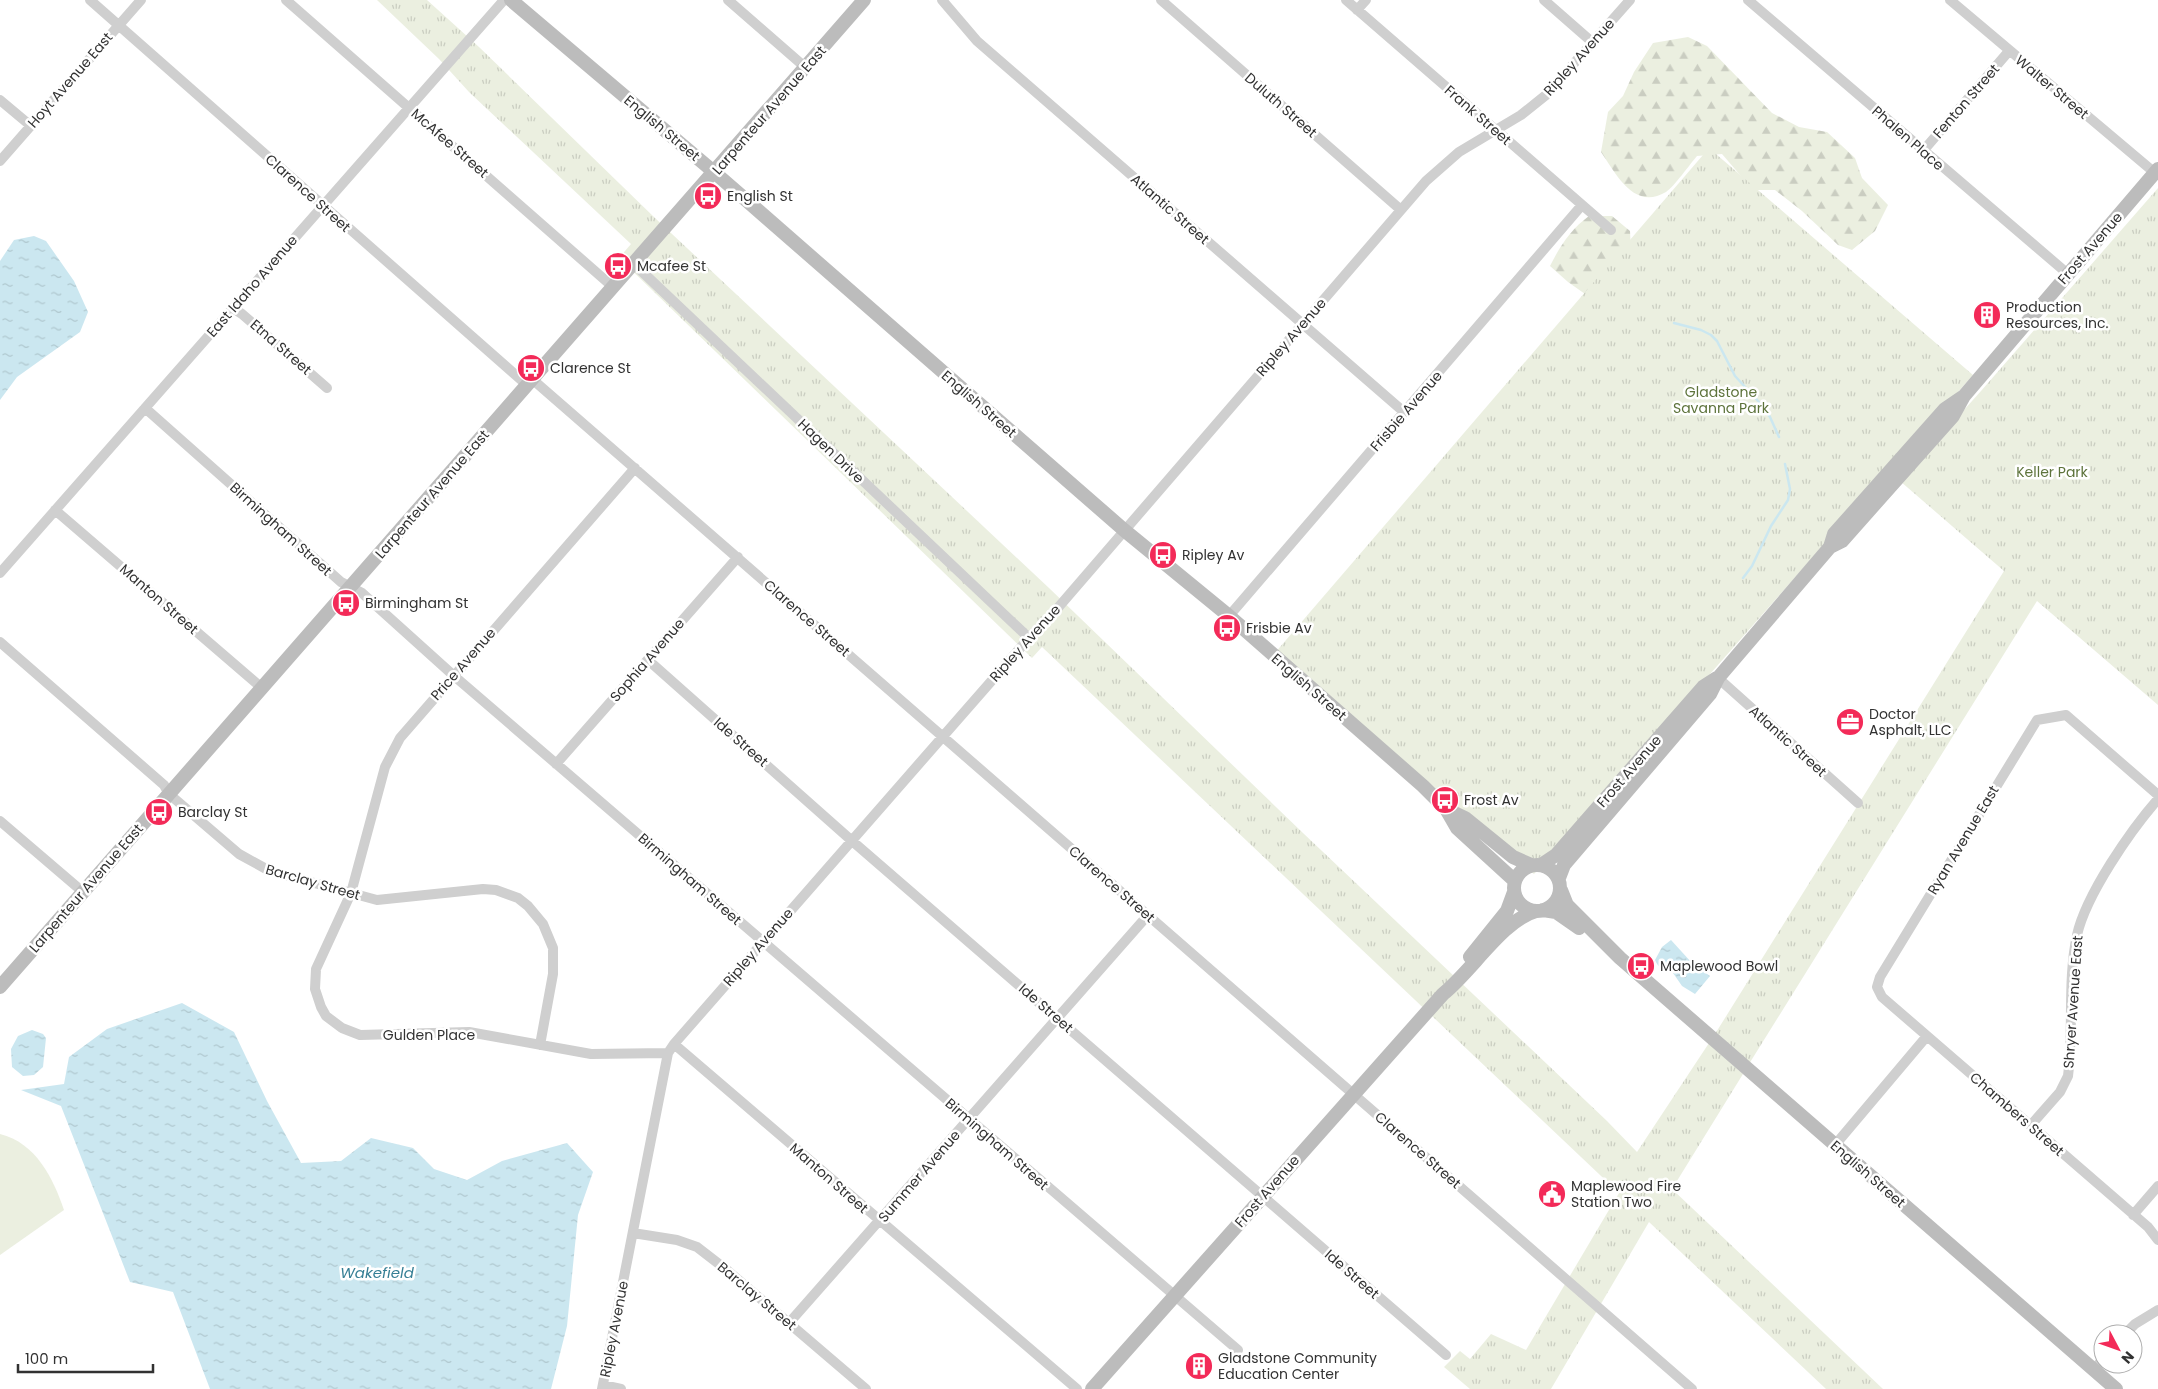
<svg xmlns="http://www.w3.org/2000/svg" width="2158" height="1389" viewBox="0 0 2158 1389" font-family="Poppins,sans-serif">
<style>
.grass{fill:#ebefe0}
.forest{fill:url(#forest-firs)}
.park{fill:url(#park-tufts)}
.water{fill:url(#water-ripples)}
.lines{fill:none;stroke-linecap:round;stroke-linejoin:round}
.stream{stroke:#cbe7f0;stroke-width:2.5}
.street{stroke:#cfcfcf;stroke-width:10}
.secondary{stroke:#bcbcbc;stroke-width:14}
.labels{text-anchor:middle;stroke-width:5;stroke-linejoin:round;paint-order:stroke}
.street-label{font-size:14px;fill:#323232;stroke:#fff}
.poi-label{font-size:14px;fill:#323232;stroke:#fff;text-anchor:start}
.park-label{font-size:14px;fill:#5d733b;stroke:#fff}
.water-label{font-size:15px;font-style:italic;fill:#367f95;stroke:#fff}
</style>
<defs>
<pattern id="forest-firs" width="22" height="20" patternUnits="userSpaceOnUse" patternTransform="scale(1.25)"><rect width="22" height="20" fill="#ebefe0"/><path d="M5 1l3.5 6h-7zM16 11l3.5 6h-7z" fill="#cacdc1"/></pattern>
<pattern id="park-tufts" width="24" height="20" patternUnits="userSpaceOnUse" patternTransform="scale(1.25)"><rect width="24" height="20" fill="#ebefe0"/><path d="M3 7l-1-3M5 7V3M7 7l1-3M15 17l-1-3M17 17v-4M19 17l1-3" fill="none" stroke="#cacdc1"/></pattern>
<pattern id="water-ripples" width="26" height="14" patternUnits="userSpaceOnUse" patternTransform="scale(1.25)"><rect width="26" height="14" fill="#cbe7f0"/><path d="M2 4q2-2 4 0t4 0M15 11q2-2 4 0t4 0" fill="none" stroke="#afc7ce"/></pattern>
</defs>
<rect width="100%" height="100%" fill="#fff"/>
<path class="grass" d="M0,1134C36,1143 53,1178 64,1210L0,1255Z"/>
<path class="forest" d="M1688,37L1707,46L1772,113L1799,127L1827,132L1855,158L1862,178L1888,205L1875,231L1852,250L1838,245L1802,211L1775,190H1753L1722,154L1697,156C1690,164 1674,187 1666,192C1634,211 1616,174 1601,152L1608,112L1623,96L1634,72L1653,43Z
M1589,216H1612L1630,231L1631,249L1595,301L1568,282L1550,266C1560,246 1571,229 1589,216Z"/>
<path class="park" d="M377,0H427L479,47L655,218L1049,588L1303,833L1607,1121L1637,1152L1709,1043L1743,1074L1672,1189L1883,1389H1826L1649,1222L1551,1389H1470L1444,1367L1460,1351L1470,1359L1491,1334L1526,1350L1619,1193L1042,647L1032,658L619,258L631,244L469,92L439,59Z
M1709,148L1973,375L1534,874L1274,654Z
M2158,188V705L2037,601L1749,1064L1715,1034L2004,571L1900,481L1981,391Z"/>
<path class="water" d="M34,236L46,241L74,281L88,312L80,332L17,377L0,400V261L14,240Z
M1671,940L1692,963L1710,976L1695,994L1682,986L1673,973C1665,971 1658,968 1655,960L1662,947Z
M182,1003L234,1032L267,1101L301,1163L341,1161L371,1138L413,1148L434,1169L467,1180L502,1161L567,1143L593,1172L578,1215L567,1326L551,1389H210L173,1292L130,1282L61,1106L21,1090L64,1084L69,1057L107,1029Z
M32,1030L43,1034L46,1038L43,1067L34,1075L23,1076L12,1067L11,1049L18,1036Z"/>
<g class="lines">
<path class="stream" d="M1674,323L1701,330L1711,335L1717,341L1735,376L1759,402L1770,417L1779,437
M1743,578L1752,566L1771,526L1788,500L1790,489L1785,464"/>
<path class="street" d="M90,0L527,385
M286,0L613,287
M728,0L806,68
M942,0L977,41L1404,412
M1161,0L1401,210
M1346,0L1611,230
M1544,0L1592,42
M1748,0L2068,274
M1950,0L2155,173
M1357,10L1366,0
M0,100L31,126
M1923,151L2009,51
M0,161L141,0
M634,264L1029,638
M233,308L242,314L327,388
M532,379L1692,1389
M145,408L341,582L362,593L453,675L1238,1350
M635,468L400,738L385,767L351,893L316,969L315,989L321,1007L326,1016L342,1028L360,1035L469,1032L591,1054L668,1053
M55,510L262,688
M0,573L504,0
M1229,616L1582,205
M0,642L164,785L169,794L239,854L268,870L285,875L377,900L483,889L496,890L518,898L528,906L543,924L553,948V974L540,1045
M648,660L851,840L1446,1355
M1718,678L1858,803
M556,764L738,557
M2158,795L2066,715L2037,720L1880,977L1877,987L1882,997L2148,1227L2158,1240
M0,821L83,892
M674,1044L1077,1389
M2031,1125L2060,1092L2068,1076C2074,1030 2067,981 2077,935C2086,895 2130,831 2158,799
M1835,1145L1927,1036
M2133,1215L2158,1186
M633,1233L677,1240L697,1247L728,1271L866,1389
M789,1323L1148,915
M2125,1334L2135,1324L2158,1310
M2094,1369L2103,1359
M603,1385L621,1389
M602,1389L668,1053L674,1044L1029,638L1050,617L1426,181L1459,152L1521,115L1546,95L1630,0"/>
<path class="secondary" d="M511,0L714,172L1124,530L1229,616L1423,786L1446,809L1457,828L1515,881
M1830,547L1842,541L1953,416L1964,396L2158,169
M1446,809L1465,818L1513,857L1531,865
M1514 888a23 23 0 1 1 46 0a23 23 0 1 1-46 0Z
M1541,865L1556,855L1703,687L1717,678
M1559,878L1564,865L1710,694L1718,678L1830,547L1834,534L1945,409L1964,396
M1561,890L1567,905L1620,958L2116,1389
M1543,910L1556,912L1579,928
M1470,957L1507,911L1514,892
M0,987L864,0
M1092,1389L1443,994C1472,971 1503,920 1536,911"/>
</g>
<defs>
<symbol id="bus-disc" viewBox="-11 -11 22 22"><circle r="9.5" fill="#f32a58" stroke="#fff"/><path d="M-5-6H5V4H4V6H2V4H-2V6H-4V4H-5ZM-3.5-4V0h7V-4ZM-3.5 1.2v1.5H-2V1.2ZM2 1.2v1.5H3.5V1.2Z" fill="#fff"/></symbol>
<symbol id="building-disc" viewBox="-11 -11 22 22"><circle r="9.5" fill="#f32a58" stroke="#fff"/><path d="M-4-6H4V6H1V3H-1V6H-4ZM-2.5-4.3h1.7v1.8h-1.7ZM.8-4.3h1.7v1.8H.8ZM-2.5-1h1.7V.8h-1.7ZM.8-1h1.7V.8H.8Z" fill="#fff"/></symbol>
<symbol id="office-disc" viewBox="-11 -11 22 22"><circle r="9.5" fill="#f32a58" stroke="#fff"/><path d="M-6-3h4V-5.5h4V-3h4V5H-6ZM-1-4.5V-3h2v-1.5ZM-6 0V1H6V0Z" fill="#fff"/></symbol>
<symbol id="civic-disc" viewBox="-11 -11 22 22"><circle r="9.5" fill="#f32a58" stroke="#fff"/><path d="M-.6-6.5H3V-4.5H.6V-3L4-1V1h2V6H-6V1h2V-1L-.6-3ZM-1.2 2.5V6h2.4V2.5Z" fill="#fff"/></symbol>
</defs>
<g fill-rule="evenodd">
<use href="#bus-disc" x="692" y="180" width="32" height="32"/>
<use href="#bus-disc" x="602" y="250" width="32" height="32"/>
<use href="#building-disc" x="1971" y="299" width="32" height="32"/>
<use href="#bus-disc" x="515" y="352" width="32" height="32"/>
<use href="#bus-disc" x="1147" y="539" width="32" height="32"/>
<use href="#bus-disc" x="330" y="587" width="32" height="32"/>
<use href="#bus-disc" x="1211" y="612" width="32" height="32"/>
<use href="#office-disc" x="1834" y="706" width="32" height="32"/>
<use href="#bus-disc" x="1429" y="784" width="32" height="32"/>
<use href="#bus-disc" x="143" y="796" width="32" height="32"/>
<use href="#bus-disc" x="1625" y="950" width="32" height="32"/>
<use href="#civic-disc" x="1536" y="1178" width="32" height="32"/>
<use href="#building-disc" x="1183" y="1350" width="32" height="32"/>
</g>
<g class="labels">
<g class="street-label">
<text transform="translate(1579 57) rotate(-48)" y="5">Ripley Avenue</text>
<text transform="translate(70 80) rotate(-49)" y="5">Hoyt Avenue East</text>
<text transform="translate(2052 87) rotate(40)" y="5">Walter Street</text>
<text transform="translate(1966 101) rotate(-49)" y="5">Fenton Street</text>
<text transform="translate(1281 105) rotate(41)" y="5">Duluth Street</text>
<text transform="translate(769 110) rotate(-49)" y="5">Larpenteur Avenue East</text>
<text transform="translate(1478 115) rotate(41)" y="5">Frank Street</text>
<text transform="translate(662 128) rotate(40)" y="5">English Street</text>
<text transform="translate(1908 138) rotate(41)" y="5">Phalen Place</text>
<text transform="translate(450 143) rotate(41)" y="5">McAfee Street</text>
<text transform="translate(308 193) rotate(42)" y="5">Clarence Street</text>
<text transform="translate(1170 209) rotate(41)" y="5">Atlantic Street</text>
<text transform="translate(2090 248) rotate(-49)" y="5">Frost Avenue</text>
<text transform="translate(252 286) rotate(-49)" y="5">East Idaho Avenue</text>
<text transform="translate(1291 337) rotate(-49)" y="5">Ripley Avenue</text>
<text transform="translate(281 347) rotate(41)" y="5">Etna Street</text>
<text transform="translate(979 404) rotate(41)" y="5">English Street</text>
<text transform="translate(1406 411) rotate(-49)" y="5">Frisbie Avenue</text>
<text transform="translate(831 451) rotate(44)" y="5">Hagen Drive</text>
<text transform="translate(432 494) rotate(-49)" y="5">Larpenteur Avenue East</text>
<text transform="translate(281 529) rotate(42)" y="5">Birmingham Street</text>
<text transform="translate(159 599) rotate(41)" y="5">Manton Street</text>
<text transform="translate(807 618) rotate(41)" y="5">Clarence Street</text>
<text transform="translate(1025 643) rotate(-48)" y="5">Ripley Avenue</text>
<text transform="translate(647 660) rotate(-49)" y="5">Sophia Avenue</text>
<text transform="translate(463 664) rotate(-49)" y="5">Price Avenue</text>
<text transform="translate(1309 687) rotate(41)" y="5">English Street</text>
<text transform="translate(1788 741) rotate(42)" y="5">Atlantic Street</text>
<text transform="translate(741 742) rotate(41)" y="5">Ide Street</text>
<text transform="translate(1629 771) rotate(-49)" y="5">Frost Avenue</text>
<text transform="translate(1963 840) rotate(-59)" y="5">Ryan Avenue East</text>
<text transform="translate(690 879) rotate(41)" y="5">Birmingham Street</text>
<text transform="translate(313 882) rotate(16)" y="5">Barclay Street</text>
<text transform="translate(1112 884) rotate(41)" y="5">Clarence Street</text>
<text transform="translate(86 888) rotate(-49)" y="5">Larpenteur Avenue East</text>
<text transform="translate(758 947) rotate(-49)" y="5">Ripley Avenue</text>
<text transform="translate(2073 1002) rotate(-86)" y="5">Shryer Avenue East</text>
<text transform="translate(1046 1008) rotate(41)" y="5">Ide Street</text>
<text x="429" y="1040">Gulden Place</text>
<text transform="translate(2017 1114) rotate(41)" y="5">Chambers Street</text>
<text transform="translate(997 1144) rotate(41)" y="5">Birmingham Street</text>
<text transform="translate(1418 1150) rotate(41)" y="5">Clarence Street</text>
<text transform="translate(1868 1174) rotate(41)" y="5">English Street</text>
<text transform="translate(919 1176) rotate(-49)" y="5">Summer Avenue</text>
<text transform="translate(829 1178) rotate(41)" y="5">Manton Street</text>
<text transform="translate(1267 1191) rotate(-49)" y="5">Frost Avenue</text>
<text transform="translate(1352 1274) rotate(41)" y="5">Ide Street</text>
<text transform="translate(757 1296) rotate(40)" y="5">Barclay Street</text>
<text transform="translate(614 1329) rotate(-79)" y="5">Ripley Avenue</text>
</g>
<g class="poi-label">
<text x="727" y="201">English St</text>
<text x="637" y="271">Mcafee St</text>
<text x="2006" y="312">Production<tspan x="2006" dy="16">Resources, Inc.</tspan></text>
<text x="550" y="373">Clarence St</text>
<text x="1182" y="560">Ripley Av</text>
<text x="365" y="608">Birmingham St</text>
<text x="1246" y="633">Frisbie Av</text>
<text x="1869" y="719">Doctor<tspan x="1869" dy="16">Asphalt, LLC</tspan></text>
<text x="1464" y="805">Frost Av</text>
<text x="178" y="817">Barclay St</text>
<text x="1660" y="971">Maplewood Bowl</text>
<text x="1571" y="1191">Maplewood Fire<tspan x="1571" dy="16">Station Two</tspan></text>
<text x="1218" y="1363">Gladstone Community<tspan x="1218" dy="16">Education Center</tspan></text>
</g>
<g class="park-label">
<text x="1721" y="397">Gladstone<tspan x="1721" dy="16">Savanna Park</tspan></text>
<text x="2052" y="477">Keller Park</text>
</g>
<g class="water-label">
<text x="377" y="1278">Wakefield</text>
</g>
</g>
<g transform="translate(2118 1349) rotate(131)"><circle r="24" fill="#ffffff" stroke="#adadad"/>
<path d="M0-4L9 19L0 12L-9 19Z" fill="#f32a58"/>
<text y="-8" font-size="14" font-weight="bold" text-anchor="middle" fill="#323232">N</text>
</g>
<path d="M18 1364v8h135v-8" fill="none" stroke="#323232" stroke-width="2.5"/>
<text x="25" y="1364" font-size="15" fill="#323232" stroke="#ffffff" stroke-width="4" paint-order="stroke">100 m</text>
</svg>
